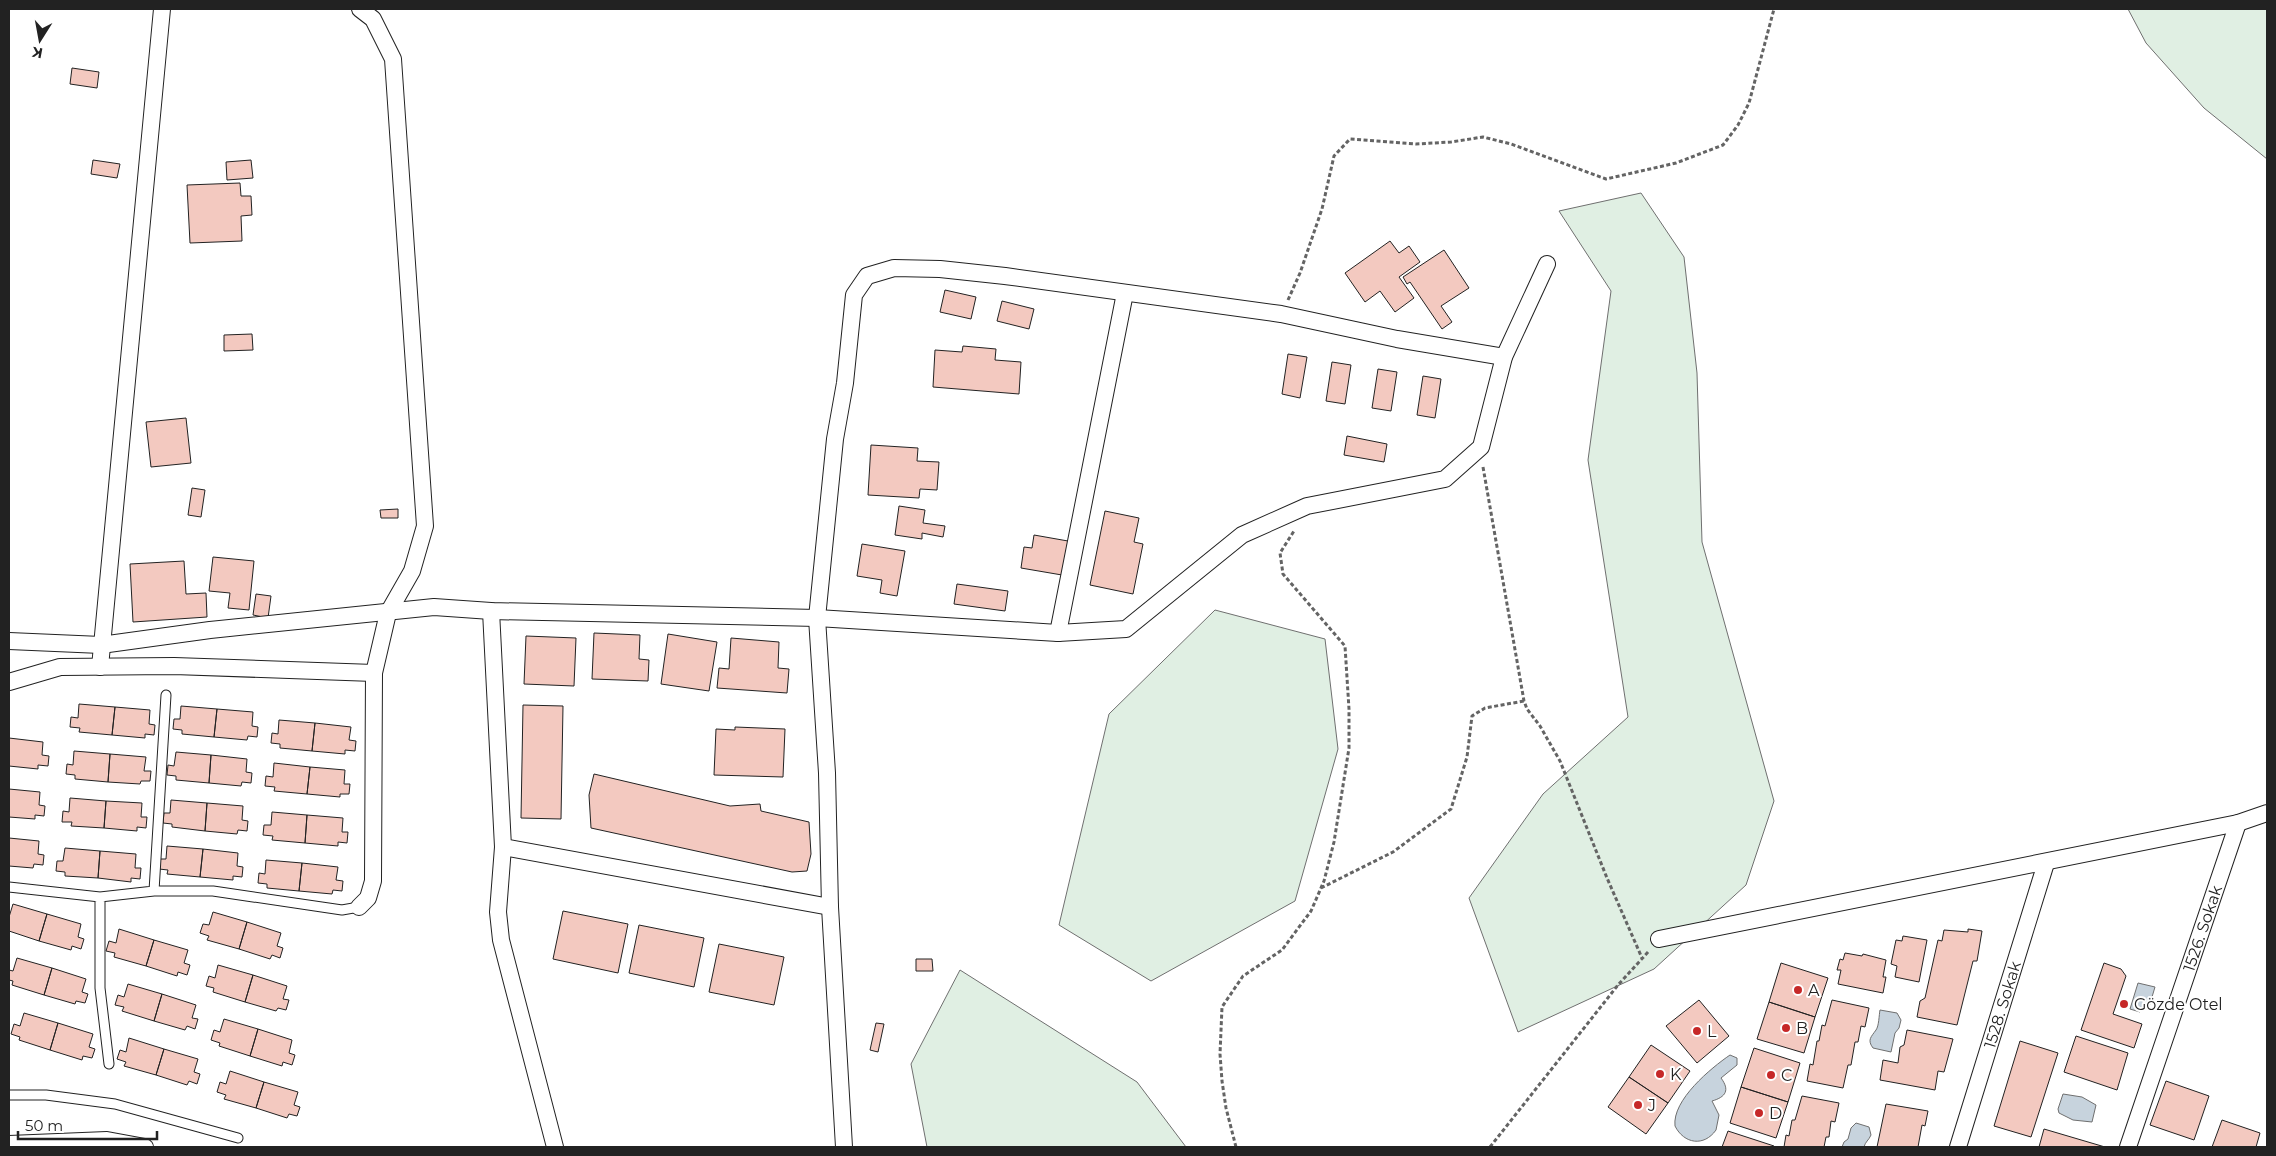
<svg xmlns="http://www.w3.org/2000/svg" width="2276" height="1156" viewBox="0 0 2276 1156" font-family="Montserrat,sans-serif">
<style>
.green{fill:#e0efe3;stroke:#6f6f6f}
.water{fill:#c7d3dd;stroke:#6f6f6f}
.building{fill:#f3c9c0;stroke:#222}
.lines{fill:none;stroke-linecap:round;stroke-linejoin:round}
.service-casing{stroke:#222;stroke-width:11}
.minor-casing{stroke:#222;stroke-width:18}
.path{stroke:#646464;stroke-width:3;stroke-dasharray:4 2.5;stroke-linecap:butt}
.service{stroke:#fff;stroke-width:9}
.minor{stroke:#fff;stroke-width:16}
.poi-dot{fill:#c62828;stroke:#fff;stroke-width:2}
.labels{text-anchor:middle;stroke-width:4;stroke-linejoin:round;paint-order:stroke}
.street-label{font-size:16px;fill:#222;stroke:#fff}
.poi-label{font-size:16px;fill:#222;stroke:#fff;text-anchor:start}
</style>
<rect width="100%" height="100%" fill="#fff"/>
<path class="green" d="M2128,9H2267V159L2204,108L2146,43Z
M1641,193L1684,257L1697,373L1702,542L1774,801L1746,885L1654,969L1518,1032L1469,898L1543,794L1628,717L1588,460L1611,291L1559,211Z
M1215,610L1325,639L1338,749L1295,901L1151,981L1059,925L1109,714Z
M960,970L1137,1082L1186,1147H927L911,1064Z"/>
<path class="water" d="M2138,983L2155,987L2149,1007L2141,1008L2140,1012L2130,1009Z
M1880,1010L1897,1013L1901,1020L1899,1028L1895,1033L1891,1052L1873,1048C1867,1040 1871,1037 1876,1030C1879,1026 1879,1015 1880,1010Z
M1730,1055L1737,1058V1065L1721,1078C1730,1090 1726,1097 1712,1101L1719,1115L1716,1130C1704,1147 1684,1144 1675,1126C1672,1100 1711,1068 1730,1055Z
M2063,1094L2082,1097L2096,1105L2092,1122L2073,1120L2059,1113L2058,1109Z
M1856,1123L1869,1127L1871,1135C1869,1140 1865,1142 1864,1147H1842L1844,1142L1848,1139L1851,1128Z"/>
<path class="building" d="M72,68L99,72L97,88L70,84Z
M93,160L120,164L117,178L91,174Z
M251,160L253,178L227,180L226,162Z
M240,183L241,196H251L252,215L241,216L242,241L190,243L187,185Z
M1390,241L1399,253L1409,246L1420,262L1399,277L1414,298L1395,312L1380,291L1365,302L1345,273Z
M1444,250L1469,288L1441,306L1452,322L1442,329L1410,282L1407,284L1403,277Z
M945,290L976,297L971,319L940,312Z
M1002,301L1034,309L1029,329L997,321Z
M252,334L253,350L224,351V335Z
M963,346L996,349L995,360L1021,362L1019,394L933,387L935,350L962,352Z
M1288,354L1307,357L1300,398L1282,394Z
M1332,362L1351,365L1345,404L1326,401Z
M1378,369L1397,372L1391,411L1372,408Z
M1423,376L1441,379L1435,418L1417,415Z
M186,418L191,463L151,467L146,422Z
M1347,436L1387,444L1384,462L1344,455Z
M871,445L918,448L917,461L939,462L937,490L920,489L919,498L868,495Z
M192,488L205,490L201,517L188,515Z
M899,506L925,510L923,523L945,526L943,537L922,533V539L895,535Z
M398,509V518H381L380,510Z
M1105,511L1139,518L1134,542L1143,544L1133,594L1090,585Z
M1034,535L1068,541L1062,575L1021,568L1024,547L1032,548Z
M862,544L905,551L897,596L880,593L882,580L857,576Z
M213,557L254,561L249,610L228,608L230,593L209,591Z
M184,561L186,594L206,593L207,617L133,622L130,564Z
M957,584L1008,591L1005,611L954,604Z
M256,594L271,596L268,618L253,615Z
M594,633L640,635L639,659L649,660L648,681L592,679Z
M668,634L717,642L709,691L661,684Z
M526,636L576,638L574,686L524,684Z
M731,638L779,642L778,668L789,669L787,693L717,688L719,668L729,669Z
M79,704L115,707L112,735L79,732L80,728L70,727L71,717L78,718Z
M523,705L563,706L561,819L521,818Z
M181,706L217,709L214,737L182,734V730L173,729L174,719H180Z
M115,707L150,710L149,724L155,725L154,735L145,734V738L112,735Z
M217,709L253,712L252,726L258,727L257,737L248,736L247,740L214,737Z
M279,720L315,723L312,751L280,748V744L271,743L272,733L278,734Z
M315,723L351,727L349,740L356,741L355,751L345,750V754L312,751Z
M735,727L785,729L783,777L714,775L716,729L735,730Z
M9,738L43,742L42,755L49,756L48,766L38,765V769L9,766Z
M74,751L110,754L108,782L75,779V775L66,774L67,764L73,765Z
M176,752L211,755L209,783L176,780V776L167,775L168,765L174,766Z
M110,754L146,757L144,771H151L150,781H141L140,784L108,782Z
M211,755L247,759L246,772L252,773L251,783L242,782L241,786L209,783Z
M274,763L310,767L307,794L274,791L275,787L265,786L266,776L273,777Z
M310,767L345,770L344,784H350L349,794H340V797L307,794Z
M594,774L730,806L760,804L761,811L809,822L811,854L807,871L792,872L591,828L589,795Z
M9,789L40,792L39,805L45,806L44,816L35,815V819L9,817Z
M70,798L106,801L104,828L71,826L72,822H62L63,811L69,812Z
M171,800L207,803L205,831L172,827V824L163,823L164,813H170Z
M106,801L142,803L141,817H147L146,828L137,827V831L104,828Z
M207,803L243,806L242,820L248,821L247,831L238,830L237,834L205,831Z
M272,812L307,815L305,843L272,840L273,836L263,835L264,825H271Z
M307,815L343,818L342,832H348L347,843L338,842V846L305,843Z
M9,838L39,841L38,854L44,855L43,865L34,864L33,868L9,866Z
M167,846L203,849L200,877L167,874L168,870L159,869L160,859H166Z
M65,848L100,851L98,878L65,876V872L56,871L57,861H63Z
M203,849L238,853L237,866L243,867L242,877L233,876V880L200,877Z
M100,851L136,854L135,868H141L140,879L131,878V882L98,878Z
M266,860L302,863L299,891L267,888V884L258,883L259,873L265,874Z
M302,863L338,867L336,880L343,881L342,891L333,890L332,894L299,891Z
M13,904L47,914L39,941L9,931V917Z
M563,911L628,924L618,973L553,959Z
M213,912L247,922L239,949L207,940L209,936L200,933L203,924L209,925Z
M47,914L81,924L78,937L84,939L81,949L72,946L71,950L39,941Z
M247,922L281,933L277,946L283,948L280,958L272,955L270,959L239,949Z
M639,925L704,938L694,987L629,973Z
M119,929L154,940L146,966L114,957L115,953L106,951L109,941L116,943Z
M1968,929L1982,931L1977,961H1973L1957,1025L1917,1017L1920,1001L1925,998L1938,940L1942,941L1944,930L1968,932Z
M1903,936L1927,940L1919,982L1895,977L1897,966L1891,964L1896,940L1902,941Z
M154,940L188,950L184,963L190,965L187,975L178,972L177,976L146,966Z
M719,944L784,957L774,1005L709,992Z
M1845,953L1862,956L1863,954L1886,960L1883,977H1886L1883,993L1838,984L1841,970H1837L1840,959L1843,960Z
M17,958L52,968L44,995L12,985L13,981L9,980V970L13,971Z
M916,959H932L933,971H916Z
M1781,963L1828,978L1815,1017L1769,1002Z
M2104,963L2121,969L2126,976L2113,1014L2142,1024L2134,1048L2081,1030Z
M218,965L253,975L245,1002L213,992L214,988L206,986L209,976L215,978Z
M52,968L86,979L82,992L88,994L85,1003L76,1001L75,1004L44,995Z
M253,975L287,986L283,999L289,1000L286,1010L278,1008L276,1011L245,1002Z
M128,984L162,994L154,1021L122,1011L124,1007L115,1005L118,995L124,997Z
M162,994L196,1005L192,1018L198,1019L195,1029L187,1026L185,1030L154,1021Z
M1699,1000L1729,1036L1697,1063L1666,1026Z
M1832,1000L1869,1008L1865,1027L1861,1026L1858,1042H1855L1851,1065H1848L1843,1088L1807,1081L1810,1064L1813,1065L1817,1041H1819L1822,1025L1825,1026Z
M1769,1002L1815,1017L1804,1053L1757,1039Z
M24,1013L58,1023L50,1050L19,1040L20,1037L11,1034L14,1024L20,1026Z
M224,1019L258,1029L250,1056L219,1046L220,1043L211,1040L214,1030L220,1032Z
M58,1023L93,1034L89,1047L95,1049L92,1058L83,1056L82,1060L50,1050Z
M876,1023L884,1024L878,1052L870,1050Z
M258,1029L292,1040L289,1053L295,1055L292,1065L283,1062L282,1066L250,1056Z
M1907,1030L1953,1039L1944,1072L1938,1071L1935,1090L1880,1080L1883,1060L1898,1063L1900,1047L1904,1045Z
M2076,1036L2128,1053L2117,1090L2064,1072Z
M129,1038L164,1049L156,1075L124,1066L126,1062L117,1059L120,1050L126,1052Z
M2020,1041L2058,1053L2031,1137L1994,1126Z
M1651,1045L1690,1071L1668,1103L1629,1077Z
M1754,1048L1800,1063L1788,1102L1741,1087Z
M164,1049L198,1059L194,1072L200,1074L197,1084L189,1081L187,1085L156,1075Z
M230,1071L264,1082L256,1108L224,1099L226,1095L217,1092L220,1082L226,1084Z
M1629,1077L1668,1103L1646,1134L1608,1107Z
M2166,1081L2209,1096L2194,1140L2150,1125Z
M264,1082L298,1092L294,1105L300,1107L297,1116L289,1114L287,1118L256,1108Z
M1741,1087L1788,1102L1776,1138L1730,1123Z
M1802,1096L1839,1103L1835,1122L1831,1121L1829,1137H1826L1824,1147H1784L1786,1135L1789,1136L1792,1120H1795Z
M1886,1104L1928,1111L1925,1126L1922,1125L1918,1147H1877Z
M2222,1120L2260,1133L2256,1147H2212Z
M2044,1129L2105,1147H2039Z
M1728,1131L1774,1146L1773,1147H1722Z"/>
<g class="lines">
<defs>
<path id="service" d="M9,887L100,897L154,891H213L342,910L359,907
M154,891L166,695
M100,897V988L109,1064
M9,1095H46L115,1104L238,1138"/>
<g id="minor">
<path d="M491,611L503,847L830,907"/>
<path d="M1058,633L1125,293"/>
<path d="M9,641L101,645L210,630L434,607L491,611L817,618L1058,633L1126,629L1242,535L1307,506L1445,479L1481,447L1504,357L1547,264"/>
<path d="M100,667L162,9"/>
<path d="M9,682L60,667L174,666L374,673"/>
<path d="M503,847L498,912L501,940L555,1147"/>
<path d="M359,907L368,898L373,881L374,673L388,613L412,571L425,526L393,59L373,19L360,9"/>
<path d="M1659,939L2238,823L2267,813"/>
<path d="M9,1144L107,1140L145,1147"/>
<path d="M844,1147L830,907L827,773L817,618L835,439L845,383L854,295L867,276L894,268L940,269L1005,276L1281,314L1397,339L1504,357"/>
<path id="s1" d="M1958,1147L2046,863"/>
<path id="s2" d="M2128,1147L2238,823"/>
</g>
</defs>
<use href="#service" class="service-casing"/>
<use href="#minor" class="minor-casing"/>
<path class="path" d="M1288,300L1300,273L1322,209L1334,156L1350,139L1416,144L1451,142L1483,137L1511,144L1606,179L1676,163L1723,145L1738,125L1749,103L1774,9
M1483,467L1524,701L1527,709L1540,726L1560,761L1607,878L1642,958
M1321,888L1393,852L1451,809L1467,757L1472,716L1485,708L1524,701
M1236,1147L1226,1108L1222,1081L1220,1054L1222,1007L1243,976L1282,950L1311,911L1324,881L1334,842L1349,748V709L1345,646L1283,574L1280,553L1294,531
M1490,1147L1618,985L1649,951"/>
<use href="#service" class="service"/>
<use href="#minor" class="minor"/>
</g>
<g class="poi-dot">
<circle cx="1798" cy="990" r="5"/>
<circle cx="2124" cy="1004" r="5"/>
<circle cx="1786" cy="1028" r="5"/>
<circle cx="1697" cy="1031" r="5"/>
<circle cx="1660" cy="1074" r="5"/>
<circle cx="1771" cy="1075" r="5"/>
<circle cx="1638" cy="1105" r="5"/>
<circle cx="1759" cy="1113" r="5"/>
</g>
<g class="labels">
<g class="street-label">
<text dy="6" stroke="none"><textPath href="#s2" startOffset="231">1526. Sokak</textPath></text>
<text dy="6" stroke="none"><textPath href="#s1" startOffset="149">1528. Sokak</textPath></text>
</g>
<g class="poi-label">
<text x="1808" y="996">A</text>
<text x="2134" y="1010">Gözde Otel</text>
<text x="1796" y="1034">B</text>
<text x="1707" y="1037">L</text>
<text x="1670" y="1080">K</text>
<text x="1781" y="1081">C</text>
<text x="1648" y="1111">J</text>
<text x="1769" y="1119">D</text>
</g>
</g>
<rect width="2276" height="1156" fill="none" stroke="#222222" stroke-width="20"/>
<g transform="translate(40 40) rotate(191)" stroke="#ffffff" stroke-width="4" paint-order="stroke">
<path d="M0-4L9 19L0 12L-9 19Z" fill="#222222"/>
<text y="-8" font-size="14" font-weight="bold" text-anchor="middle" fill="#222222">K</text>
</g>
<path d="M18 1131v8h139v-8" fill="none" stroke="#222222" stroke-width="2.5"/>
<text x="25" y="1131" font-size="15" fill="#222222" stroke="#ffffff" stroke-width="4" paint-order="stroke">50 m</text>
</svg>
